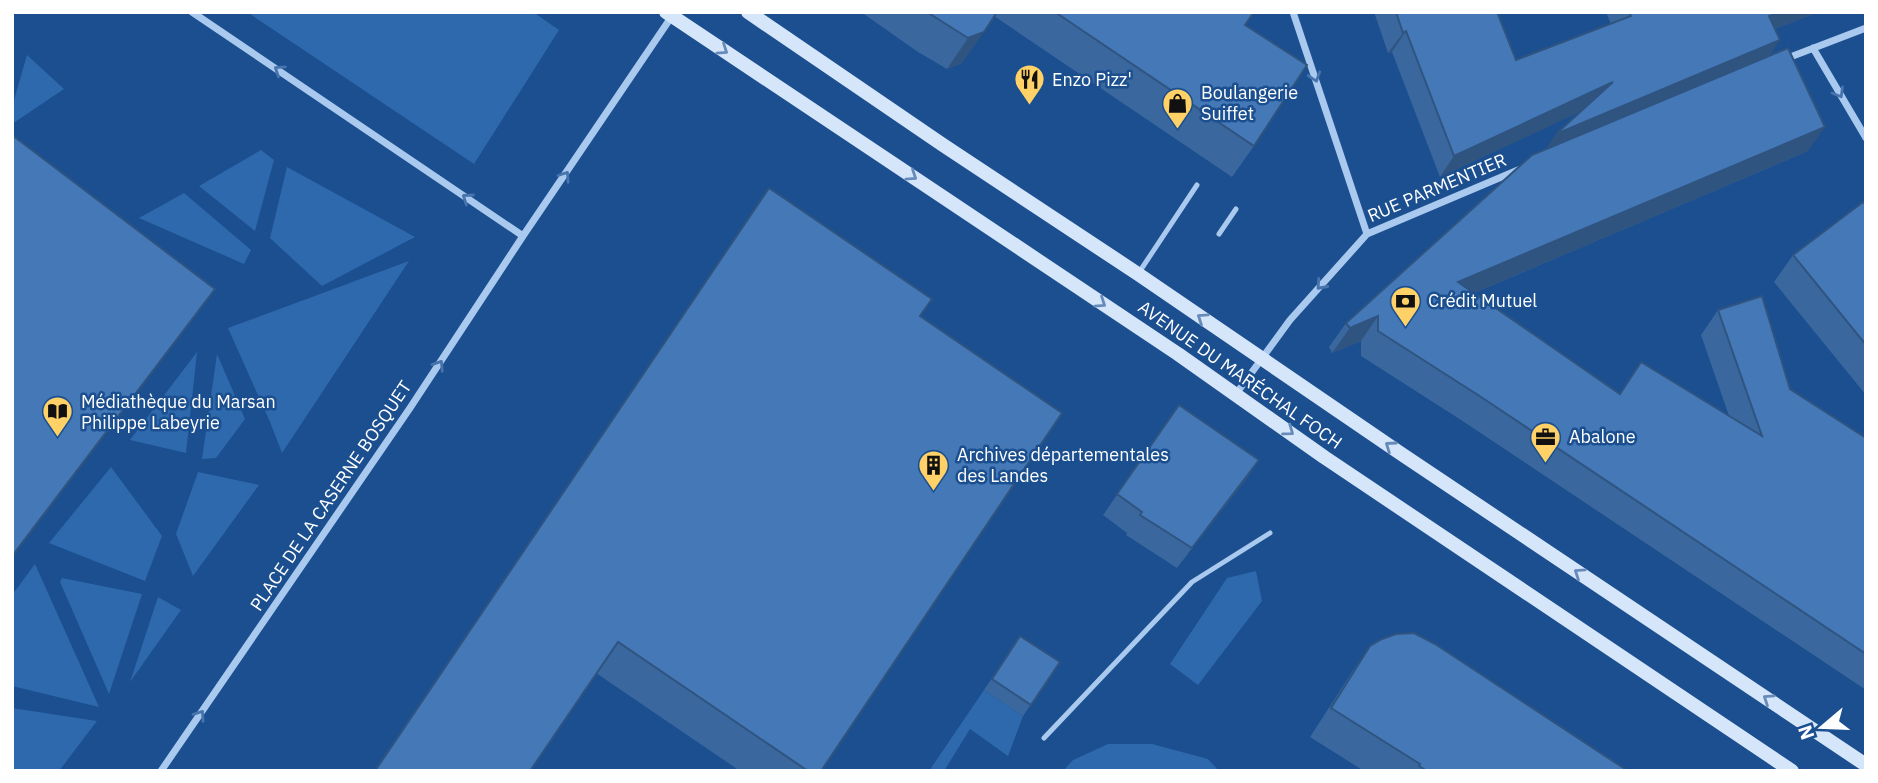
<svg xmlns="http://www.w3.org/2000/svg" width="1878" height="783" viewBox="0 0 1878 783" font-family="'IBM Plex Sans',sans-serif">
<style>
.green{fill:#2e69ad}
.lines{fill:none;stroke-linecap:round;stroke-linejoin:round}
.service{stroke:#a9c9ee;stroke-width:5}
.minor{stroke:#a9c9ee;stroke-width:7}
.secondary{stroke:#d6e6fa;stroke-width:14}
.wall{fill:#3a679d}
.shaded-wall{fill:#305480}
.building{fill:#4478b7;stroke:#305480;stroke-width:2}
.oneway{stroke:#668bba}
.oneway2{stroke:#4674ac}
.labels{text-anchor:middle;stroke-width:5;stroke-linejoin:round;paint-order:stroke}
.poi-label{font-size:18px;fill:#fff;stroke:#1b4f8f;text-anchor:start}
.street-label{font-size:18px;fill:#fff;stroke:#1b4f8f}
</style>
<rect width="100%" height="100%" fill="#1b4f8f"/>
<path class="green" d="M249,12H533L559,30L474,164L250,14Z
M27,55L64,89L12,124V107Z
M261,150L274,160L255,231L199,186Z
M287,167L415,237L322,286L270,238Z
M184,193L251,250L244,264L139,218Z
M409,261L282,453L270,422L228,328Z
M197,352L186,453L130,440Z
M217,354L245,419L216,458L202,459Z
M111,467L162,536L145,581L49,543Z
M198,472L259,485L193,576L176,534Z
M35,564L99,707L12,686V595Z
M1256,571L1262,601L1198,685L1170,664L1227,578Z
M62,578L142,594L109,694L60,582Z
M158,597L181,610L130,682Z
M984,690L1023,716L1008,756L970,729L944,771H929Z
M12,708L97,721L59,771H12Z
M1108,744H1152L1208,759L1219,771H1063L1073,760Z"/>
<g class="lines">
<path class="service" d="M1219,234L1236,209
M1138,274L1197,185
M1044,738L1192,582L1270,533"/>
<path class="minor" d="M192,12L523,236
M1293,12L1367,234
M1813,48L1866,138
M1785,59L1866,28
M1236,394L1290,320L1367,234L1518,170
M161,771L410,408L523,236L672,16"/>
<path class="secondary" d="M666,12L1178,354L1324,457L1792,771
M748,12L943,145L1138,274L1400,453L1866,765"/>
</g>
<path class="wall" d="M861,12H1254L1245,25L1254,146L1232,177L994,16L962,63L947,69L918,52Z
M1374,12H1497L1516,60L1611,24L1606,12H1818L1775,29L1770,55L1808,151L1474,293L1619,394L1729,416L1701,335L1718,310L1790,389L1866,438V690L1461,420L1361,356V341L1332,353L1329,347L1346,323L1546,149L1581,111L1440,177L1392,52L1388,53Z
M769,188L821,771H740L596,673L530,771H374Z
M1866,205V395L1774,282L1793,255Z
M1179,405L1259,460L1245,481L1177,568L1126,535L1127,533L1103,515Z
M1020,636L1060,662L1023,716L984,690Z
M1370,646L1628,771H1364L1310,737L1350,675Z"/>
<path class="shaded-wall" d="M1779,12H1818L1754,37L1769,16Z
M1406,31L1392,52L1388,53L1403,33Z
M984,32L962,63L947,69L968,38Z
M1780,40L1766,61L1542,155L1556,134Z
M1613,82L1599,103L1440,177L1454,156Z
M1825,127L1808,151L1441,307L1458,282Z
M215,289L193,320L12,558V556Z
M1378,316L1361,341L1332,353L1350,328Z
M1259,460L1245,481L1177,568L1192,548Z"/>
<path class="building" d="M927,12H997L984,32L968,38Z
M1055,12H1254L1245,25L1307,65L1254,146Z
M1396,12H1497L1516,60L1631,16L1629,12H1779L1769,16L1780,40L1556,134L1613,82L1454,156L1406,31L1403,33Z
M1788,48L1825,127L1458,282L1620,394L1641,362L1762,436L1718,310L1762,296L1790,389L1866,438V654L1478,395L1378,331V316L1350,328L1346,323L1532,155Z
M12,135L215,289L12,556Z
M769,188L932,299L920,316L1062,413L821,771H808L618,642L530,771H375Z
M1863,202L1866,205V345L1793,255Z
M1179,405L1259,460L1192,548L1140,515L1142,512L1117,494Z
M1414,633L1435,644L1628,771H1427L1419,766L1420,764L1331,708L1370,646L1382,639L1396,634Z
M1020,636L1060,662L1031,705L992,679Z"/>
<defs><path id="oneway-chevron" d="M-2-3.5L2.5 0L-2 3.5" fill="none" stroke-width="1.6" stroke-linecap="round" stroke-linejoin="round" transform="scale(1.75)"/></defs>
<g class="oneway">
<use href="#oneway-chevron" transform="translate(723 50) rotate(34)"/>
<use href="#oneway-chevron" transform="translate(912 176) rotate(34)"/>
<use href="#oneway-chevron" transform="translate(1101 303) rotate(34)"/>
<use href="#oneway-chevron" transform="translate(1202 318) rotate(-146)"/>
<use href="#oneway-chevron" transform="translate(1289 431) rotate(36)"/>
<use href="#oneway-chevron" transform="translate(1390 446) rotate(-145)"/>
<use href="#oneway-chevron" transform="translate(1579 573) rotate(-146)"/>
<use href="#oneway-chevron" transform="translate(1768 699) rotate(-146)"/>
</g>
<g class="oneway2">
<use href="#oneway-chevron" transform="translate(279 70) rotate(-146)"/>
<use href="#oneway-chevron" transform="translate(1315 77) rotate(72)"/>
<use href="#oneway-chevron" transform="translate(1839 93) rotate(60)"/>
<use href="#oneway-chevron" transform="translate(565 176) rotate(-56)"/>
<use href="#oneway-chevron" transform="translate(467 198) rotate(-145)"/>
<use href="#oneway-chevron" transform="translate(1321 285) rotate(132)"/>
<use href="#oneway-chevron" transform="translate(439 365) rotate(-57)"/>
<use href="#oneway-chevron" transform="translate(200 715) rotate(-55)"/>
</g>
<defs>
<symbol id="restaurant-pin" viewBox="-11 -11 22 30"><path d="M0 17L-7.5 6A9.5 9.5 0 1 1 7.5 6Z" fill="#ffd166" stroke="#1b4f8f"/><path d="M-5-6h1v4h1v-4h1v4h1v-4h1v5L-1.5 .5V6h-2V.5L-5-1ZM5-6V6H3V1.5H1.5Q1.5-4 5-6Z" fill="#111"/></symbol>
<symbol id="shop-pin" viewBox="-11 -11 22 30"><path d="M0 17L-7.5 6A9.5 9.5 0 1 1 7.5 6Z" fill="#ffd166" stroke="#1b4f8f"/><path d="M-5-2.5h2.3a2.7 3.5 0 0 1 5.4 0H5L5.5 6h-11ZM-1.5-2.5h3a1.5 2.3 0 0 0-3 0Z" fill="#111"/></symbol>
<symbol id="bank-pin" viewBox="-11 -11 22 30"><path d="M0 17L-7.5 6A9.5 9.5 0 1 1 7.5 6Z" fill="#ffd166" stroke="#1b4f8f"/><path d="M-6-4H6V4H-6ZM0-2.3a2.3 2.3 0 1 0 0 4.6a2.3 2.3 0 1 0 0-4.6Z" fill="#111"/></symbol>
<symbol id="library-pin" viewBox="-11 -11 22 30"><path d="M0 17L-7.5 6A9.5 9.5 0 1 1 7.5 6Z" fill="#ffd166" stroke="#1b4f8f"/><path d="M-6-4Q-3-5.5-.7-3.5V5Q-3 3-6 4ZM6-4Q3-5.5 .7-3.5V5Q3 3 6 4Z" fill="#111"/></symbol>
<symbol id="office-pin" viewBox="-11 -11 22 30"><path d="M0 17L-7.5 6A9.5 9.5 0 1 1 7.5 6Z" fill="#ffd166" stroke="#1b4f8f"/><path d="M-6-3h4V-5.5h4V-3h4V5H-6ZM-1-4.5V-3h2v-1.5ZM-6 0V1H6V0Z" fill="#111"/></symbol>
<symbol id="building-pin" viewBox="-11 -11 22 30"><path d="M0 17L-7.5 6A9.5 9.5 0 1 1 7.5 6Z" fill="#ffd166" stroke="#1b4f8f"/><path d="M-4-6H4V6H1V3H-1V6H-4ZM-2.5-4.3h1.7v1.8h-1.7ZM.8-4.3h1.7v1.8H.8ZM-2.5-1h1.7V.8h-1.7ZM.8-1h1.7V.8H.8Z" fill="#111"/></symbol>
</defs>
<g fill-rule="evenodd">
<use href="#restaurant-pin" x="1012" y="62" width="35" height="47"/>
<use href="#shop-pin" x="1160" y="86" width="35" height="47"/>
<use href="#bank-pin" x="1388" y="284" width="35" height="47"/>
<use href="#library-pin" x="40" y="394" width="35" height="47"/>
<use href="#office-pin" x="1528" y="420" width="35" height="47"/>
<use href="#building-pin" x="916" y="448" width="35" height="47"/>
</g>
<g class="labels">
<g class="poi-label">
<text x="1052" y="86">Enzo Pizz'</text>
<text x="1201" y="99">Boulangerie<tspan x="1201" dy="21">Suiffet</tspan></text>
<text x="1428" y="307">Crédit Mutuel</text>
<text x="81" y="408">Médiathèque du Marsan<tspan x="81" dy="21">Philippe Labeyrie</tspan></text>
<text x="1569" y="443">Abalone</text>
<text x="957" y="461">Archives départementales<tspan x="957" dy="21">des Landes</tspan></text>
</g>
<g class="street-label">
<text transform="translate(1437 188) rotate(-23)" y="6">RUE PARMENTIER</text>
<text transform="translate(1240 375) rotate(35)" y="6">AVENUE DU MARÉCHAL FOCH</text>
<text transform="translate(331 496) rotate(-56)" y="6">PLACE DE LA CASERNE BOSQUET</text>
</g>
</g>
<rect width="1878" height="783" fill="none" stroke="#ffffff" stroke-width="28"/>
<g transform="translate(1822 727) rotate(251)" stroke="#1b4f8f" stroke-width="5" paint-order="stroke">
<path d="M0-5L12 26L0 18L-12 26Z" fill="#ffffff"/>
<text y="-10" font-size="19" font-weight="bold" text-anchor="middle" fill="#ffffff">N</text>
</g>
</svg>
